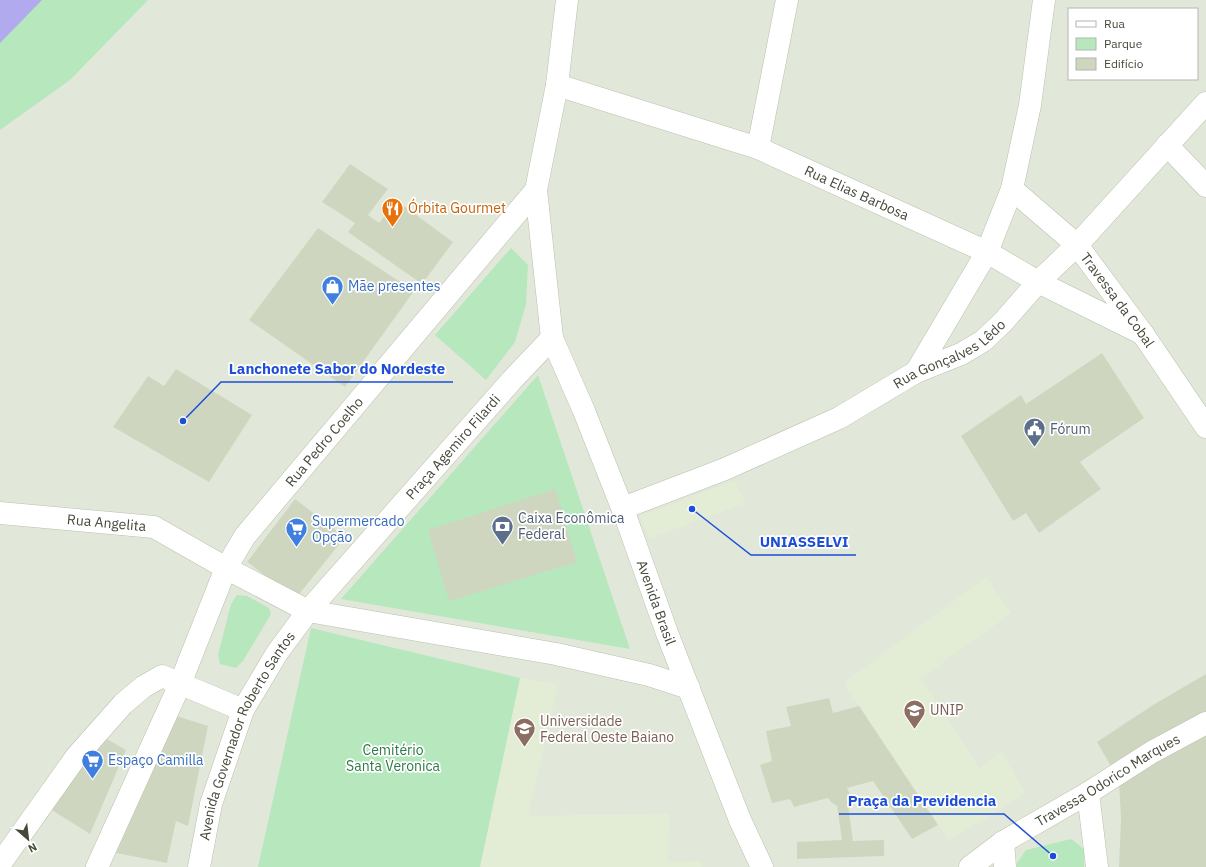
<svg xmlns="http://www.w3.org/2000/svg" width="1206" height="867" viewBox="0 0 1206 867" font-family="'IBM Plex Sans',sans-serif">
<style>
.residential{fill:#e2e8d9;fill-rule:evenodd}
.education{fill:#e3edd5}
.green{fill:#b6e7bd}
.water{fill:#b2aaee}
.building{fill:#cfd6c0}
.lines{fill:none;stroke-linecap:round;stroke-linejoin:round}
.minor-casing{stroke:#bac0ad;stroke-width:23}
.minor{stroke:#fff;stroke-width:22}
.labels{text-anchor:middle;stroke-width:3.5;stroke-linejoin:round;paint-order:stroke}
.street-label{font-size:14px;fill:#444939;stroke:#fff}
.food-label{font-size:14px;fill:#c56008;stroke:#fff;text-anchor:start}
.shop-label{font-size:14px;fill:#366cbe;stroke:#fff;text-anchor:start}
.service-label{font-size:14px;fill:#4e5e75;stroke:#fff;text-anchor:start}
.education-label{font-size:14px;fill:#785e54;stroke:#fff;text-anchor:start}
.park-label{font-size:14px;fill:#2e7946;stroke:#fff}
.leader{fill:none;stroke:#1d4ed8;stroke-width:1.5}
.callout-dot{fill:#1d4ed8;stroke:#fff;stroke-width:1.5}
.callout-label{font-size:15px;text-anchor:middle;font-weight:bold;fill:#1d4ed8;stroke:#fff;stroke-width:3.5;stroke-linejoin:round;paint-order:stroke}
</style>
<rect width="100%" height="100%" fill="#f1f5eb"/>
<path class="residential" d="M42,0H1206V867H0V43ZM1069,9H1197V79H1069Z"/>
<path class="education" d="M735,481L745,503L650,538L640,516Z
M986,577L1011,613L921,678L979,768L1002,753L1026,793L949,840L844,683Z
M520,678L558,684L528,816L669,814L668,862L702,861V867H480Z"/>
<path class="green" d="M11,0H148L70,80L0,130V13Z
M511,248L528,265L526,304L515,342L486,380L435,335Z
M538,375L630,649L341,599Z
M237,595L247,596L269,608L271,614L243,661L236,668L220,664L218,655L231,604Z
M311,628L520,678L480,867H258Z
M1071,839L1084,849V867H1017V863L1026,850Z"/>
<path class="water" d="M0,0H42L0,43Z"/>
<path class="building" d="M350,164L388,189L368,215L379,223L397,201L453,242L422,284L348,232L355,223L322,202Z
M318,228L414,291L345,387L249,320Z
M1102,353L1144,418L1080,462L1101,489L1039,533L1026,513L1013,521L961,436L1021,395L1026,404Z
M176,369L252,415L209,482L113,427L148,376L164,386Z
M555,489L577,562L449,601L428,530Z
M295,499L345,537L296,598L247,562Z
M1206,674V717L1112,768L1097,742L1153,705Z
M829,698L833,713L859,706L938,825L912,839L873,781L847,788L851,796L848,805L853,841L884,840V856L797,859V842L842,840L837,806L831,802L828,798L794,807L790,799L772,803L760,765L772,761L766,731L791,726L786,707Z
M177,716L208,726L188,826L176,821L167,863L116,853Z
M1206,734V867H1119L1121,818L1119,783Z
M105,738L126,750L90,834L50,809Z"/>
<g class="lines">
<defs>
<g id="minor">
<path id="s1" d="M567,0L557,85L536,190L552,338L584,411L625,515L667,633L740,820L762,867"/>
<path id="s2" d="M557,85L758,148L987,252L1038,282L1143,334"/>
<path d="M1167,145L1206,186"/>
<path d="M758,148L787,0"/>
<path id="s3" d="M1012,189L1077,245L1143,334L1206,427"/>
<path d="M916,372L987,252L1012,189L1030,105L1044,0"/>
<path id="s4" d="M623,508L725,469L839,418L916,372L961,354L983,341L1003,322L1038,282L1077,245L1206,103"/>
<path id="s5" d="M0,513L154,527L226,568L308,611L556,654L649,675L689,688"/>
<path d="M1088,793L1097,867"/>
<path d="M1003,842L1005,867"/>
<path d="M0,864L76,757L123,704L143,687L162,676L243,710"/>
<path id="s6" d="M97,867L180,684L226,568L245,536L536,190"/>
<path id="s7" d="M199,867L211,804L243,710L277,653L308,611L512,380L552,338"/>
<path id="s8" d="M970,867L1003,842L1088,793L1152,752L1206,723"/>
</g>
</defs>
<use href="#minor" class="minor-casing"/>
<use href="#minor" class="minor"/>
</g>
<defs>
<symbol id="restaurant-pin" viewBox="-11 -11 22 30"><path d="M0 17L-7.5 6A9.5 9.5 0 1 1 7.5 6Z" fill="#e8710a" stroke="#fff"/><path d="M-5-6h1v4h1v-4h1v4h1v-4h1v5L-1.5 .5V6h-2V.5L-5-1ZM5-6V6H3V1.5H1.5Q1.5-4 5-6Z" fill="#fff"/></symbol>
<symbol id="shop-pin" viewBox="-11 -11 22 30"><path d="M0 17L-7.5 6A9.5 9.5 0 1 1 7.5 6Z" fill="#3f7fe0" stroke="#fff"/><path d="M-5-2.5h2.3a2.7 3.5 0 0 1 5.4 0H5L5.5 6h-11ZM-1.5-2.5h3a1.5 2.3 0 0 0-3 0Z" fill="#fff"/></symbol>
<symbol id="civic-pin" viewBox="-11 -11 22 30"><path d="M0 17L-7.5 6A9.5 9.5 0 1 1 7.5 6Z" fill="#5c6f8a" stroke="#fff"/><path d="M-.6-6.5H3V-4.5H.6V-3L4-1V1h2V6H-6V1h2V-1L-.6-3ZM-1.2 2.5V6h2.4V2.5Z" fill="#fff"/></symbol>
<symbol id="bank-pin" viewBox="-11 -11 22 30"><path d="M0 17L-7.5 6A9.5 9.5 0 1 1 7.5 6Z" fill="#5c6f8a" stroke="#fff"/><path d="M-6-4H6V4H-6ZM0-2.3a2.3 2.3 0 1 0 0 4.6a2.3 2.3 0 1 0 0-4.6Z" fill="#fff"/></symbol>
<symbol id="supermarket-pin" viewBox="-11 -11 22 30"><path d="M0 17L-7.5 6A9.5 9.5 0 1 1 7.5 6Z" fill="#3f7fe0" stroke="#fff"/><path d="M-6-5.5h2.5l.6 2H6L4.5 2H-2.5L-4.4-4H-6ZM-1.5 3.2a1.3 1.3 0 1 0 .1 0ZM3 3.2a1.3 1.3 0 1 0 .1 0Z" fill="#fff"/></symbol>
<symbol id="university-pin" viewBox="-11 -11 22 30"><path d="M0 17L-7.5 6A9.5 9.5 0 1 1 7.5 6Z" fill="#8d6e63" stroke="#fff"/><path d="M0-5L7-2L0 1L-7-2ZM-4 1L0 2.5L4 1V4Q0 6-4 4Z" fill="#fff"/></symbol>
</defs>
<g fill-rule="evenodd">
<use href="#restaurant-pin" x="380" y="196" width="25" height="34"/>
<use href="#shop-pin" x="320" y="274" width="25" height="34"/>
<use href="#civic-pin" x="1022" y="416" width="25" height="34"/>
<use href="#bank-pin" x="490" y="514" width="25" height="34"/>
<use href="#supermarket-pin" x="284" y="516" width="25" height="34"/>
<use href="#university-pin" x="902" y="698" width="25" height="34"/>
<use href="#university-pin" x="512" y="716" width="25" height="34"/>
<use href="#supermarket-pin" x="80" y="748" width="25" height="34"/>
</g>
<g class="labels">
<g class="street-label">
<text dy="5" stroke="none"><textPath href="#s2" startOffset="319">Rua Elias Barbosa</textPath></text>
<text dy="5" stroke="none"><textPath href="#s3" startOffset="154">Travessa da Cobal</textPath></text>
<text dy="5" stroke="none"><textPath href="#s4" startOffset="362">Rua Gonçalves Lêdo</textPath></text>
<text dy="5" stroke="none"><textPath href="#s6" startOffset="486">Rua Pedro Coelho</textPath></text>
<text dy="5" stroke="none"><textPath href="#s7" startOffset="501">Praça Agemiro Filardi</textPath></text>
<text dy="5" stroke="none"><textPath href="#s5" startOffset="107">Rua Angelita</textPath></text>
<text dy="5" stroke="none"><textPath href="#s1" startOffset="626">Avenida Brasil</textPath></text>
<text dy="5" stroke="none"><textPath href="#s7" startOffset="141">Avenida Governador Roberto Santos</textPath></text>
<text dy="5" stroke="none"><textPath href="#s8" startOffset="163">Travessa Odorico Marques</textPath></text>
</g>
<g class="food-label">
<text x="408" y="213">Órbita Gourmet</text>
</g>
<g class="shop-label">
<text x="348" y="291">Mãe presentes</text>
<text x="312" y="526">Supermercado<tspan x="312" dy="16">Opção</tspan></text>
<text x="108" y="765">Espaço Camilla</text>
</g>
<g class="service-label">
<text x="1050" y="434">Fórum</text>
<text x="518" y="523">Caixa Econômica<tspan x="518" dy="16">Federal</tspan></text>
</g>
<g class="education-label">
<text x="930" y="715">UNIP</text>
<text x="540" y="726">Universidade<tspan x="540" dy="16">Federal Oeste Baiano</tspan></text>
</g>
<g class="park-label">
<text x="393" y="755">Cemitério<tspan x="393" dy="16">Santa Veronica</tspan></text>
</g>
</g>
<path class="leader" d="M183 421L221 382H453M692 509L751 555H856M1053 856L1004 814H839"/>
<g class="callout-dot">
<circle cx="183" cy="421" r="4"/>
<circle cx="692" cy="509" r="4"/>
<circle cx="1053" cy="856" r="4"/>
</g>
<g class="callout-label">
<text x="337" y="374">Lanchonete Sabor do Nordeste</text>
<text x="804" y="547">UNIASSELVI</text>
<text x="922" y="806">Praça da Previdencia</text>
</g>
<rect x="1068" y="8" width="130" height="72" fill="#ffffff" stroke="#b4b6b0"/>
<rect x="1076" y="21" width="20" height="6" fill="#ffffff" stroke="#b4b6b0"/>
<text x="1104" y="28" font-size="12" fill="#444939">Rua</text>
<rect x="1076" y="38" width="20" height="12" fill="#b6e7bd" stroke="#b4b6b0"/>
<text x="1104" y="48" font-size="12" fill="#444939">Parque</text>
<rect x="1076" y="58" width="20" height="12" fill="#cfd6c0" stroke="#b4b6b0"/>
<text x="1104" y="68" font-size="12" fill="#444939">Edifício</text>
<g transform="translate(28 839) rotate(152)" stroke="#ffffff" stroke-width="3" paint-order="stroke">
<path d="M0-3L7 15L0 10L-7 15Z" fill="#444939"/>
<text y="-6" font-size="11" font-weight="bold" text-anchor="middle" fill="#444939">N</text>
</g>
</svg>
